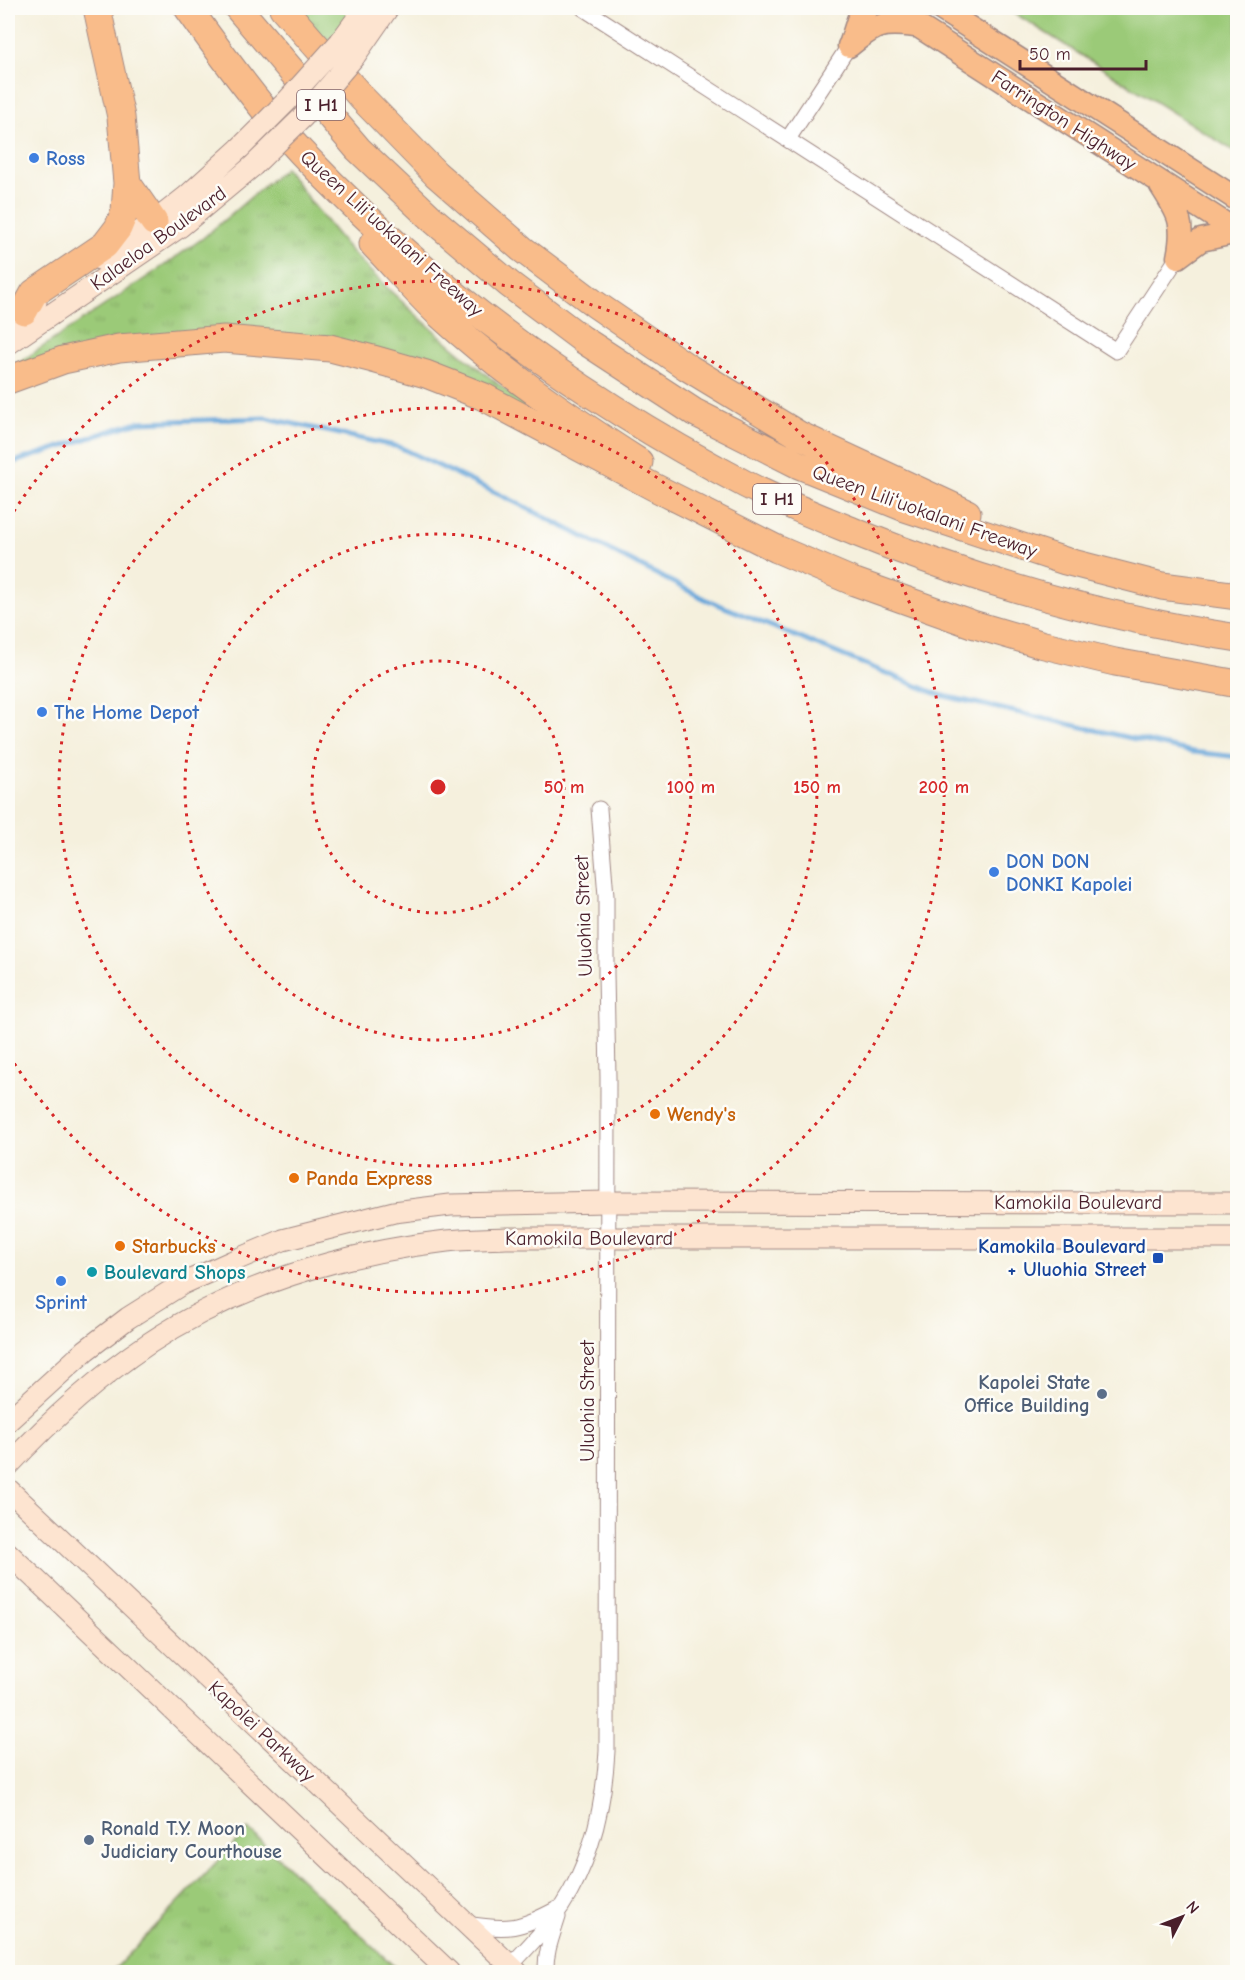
<svg xmlns="http://www.w3.org/2000/svg" width="1245" height="1980" viewBox="0 0 1245 1980" font-family="'Comic Neue',sans-serif">
<style>
.grass{fill:url(#grass-tufts);stroke:#727452;stroke-width:1.5}
.green{fill:#9bca78;stroke:#727452;stroke-width:1.5}
.lines{fill:none;stroke-linecap:round;stroke-linejoin:round}
.stream{stroke:#67a6d9;stroke-width:5}
.minor-casing{stroke:#a08884;stroke-width:17}
.secondary-casing{stroke:#a08884;stroke-width:23}
.primary-casing{stroke:#a08884;stroke-width:25}
.motorway-casing{stroke:#a08884;stroke-width:29}
.minor{stroke:#fff;stroke-width:15}
.secondary{stroke:#fde4d0;stroke-width:21}
.primary{stroke:#f9bc8a;stroke-width:22}
.motorway{stroke:#f9bc8a;stroke-width:27}
.secondary-bridge-casing{stroke:#a08884;stroke-width:23;stroke-linecap:butt}
.secondary-bridge{stroke:#fde4d0;stroke-width:21}
.ring{fill:none;stroke:#d62828;stroke-width:3;stroke-dasharray:3 6}
.shop-dot{fill:#3f7fe0;stroke:#fdfcf7;stroke-width:2}
.food-dot{fill:#e8710a;stroke:#fdfcf7;stroke-width:2}
.transit-dot{fill:#1a4fb4;stroke:#fdfcf7;stroke-width:2}
.culture-dot{fill:#0f9aa8;stroke:#fdfcf7;stroke-width:2}
.service-dot{fill:#5c6f8a;stroke:#fdfcf7;stroke-width:2}
.labels{text-anchor:middle;stroke-width:5;stroke-linejoin:round;paint-order:stroke}
.shield{fill:#fdfcf7;stroke:#806168;stroke-width:1.5}
.shield-label{font-size:18px;font-weight:bold;fill:#4a1f2b}
.street-label{font-size:20px;fill:#4a1f2b;stroke:#fdfcf7}
.shop-label{font-size:20px;font-weight:bold;fill:#366cbe;stroke:#fdfcf7;text-anchor:start}
.food-label{font-size:20px;font-weight:bold;fill:#c56008;stroke:#fdfcf7;text-anchor:start}
.transit-label{font-size:20px;font-weight:bold;fill:#164399;stroke:#fdfcf7;text-anchor:end}
.culture-label{font-size:20px;font-weight:bold;fill:#0d838f;stroke:#fdfcf7;text-anchor:start}
.service-label{font-size:20px;font-weight:bold;fill:#4e5e75;stroke:#fdfcf7;text-anchor:end}
.centre{fill:#d62828;stroke:#fdfcf7;stroke-width:3}
.ring-label{font-size:18px;text-anchor:middle;font-weight:bold;fill:#d62828;stroke:#fdfcf7;stroke-width:5;stroke-linejoin:round;paint-order:stroke}
</style>
<defs>
<pattern id="grass-tufts" width="24" height="20" patternUnits="userSpaceOnUse" patternTransform="scale(1.5)"><rect width="24" height="20" fill="#9bca78"/><path d="M3 7l-1-3M5 7V3M7 7l1-3M15 17l-1-3M17 17v-4M19 17l1-3" fill="none" stroke="#87ad68"/></pattern>
</defs>
<rect width="100%" height="100%" fill="#fdfcf7"/>
<filter id="ink" filterUnits="userSpaceOnUse"><feTurbulence type="fractalNoise" baseFrequency=".0167" numOctaves="2"/><feDisplacementMap in="SourceGraphic" scale="12" xChannelSelector="R" yChannelSelector="G"/><feConvolveMatrix kernelMatrix="1 2 1 2 8 2 1 2 1" color-interpolation-filters="sRGB"/></filter>
<filter id="wash" filterUnits="userSpaceOnUse"><feTurbulence type="fractalNoise" baseFrequency=".008" numOctaves="4" result="noise"/><feDisplacementMap in="SourceGraphic" scale="24" xChannelSelector="R" yChannelSelector="G"/><feGaussianBlur stdDeviation="1.35" result="paint"/><feColorMatrix in="noise" values="0 0 0 0 0 0 0 0 0 0 0 0 0 0 0 0 0 1.4 0 .05"/><feComposite in="paint" operator="in"/></filter>
<g filter="url(#wash)">
<rect width="100%" height="100%" fill="#f5f0dd"/>
<path class="grass" d="M296,8H357L331,47Z
M285,168C306,195 327,224 350,250C407,311 473,365 539,416L307,341L8,370L159,269L203,238Z
M248,1829L400,1972H112Z"/>
<path class="green" d="M1006,8H1237V153Z"/>
<g class="lines">
<path class="stream" d="M8,464L138,422L267,418L399,447L515,502L707,600L940,695L1193,752L1238,757"/>
</g>
</g>
<g filter="url(#ink)">
<g class="lines">
<defs>
<path id="minor" d="M583,8L1116,351L1178,257
M788,139L849,46
M466,1924C508,1931 520,1929 557,1909
M510,1966C528,1947 547,1928 562,1906C592,1860 604,1805 607,1751L608,1078L606,974V896L599,809
M546,1972C545,1953 552,1936 558,1917"/>
<path id="secondary" d="M340,42L365,8
M354,57L388,8
M99,259L154,222L187,196L240,148
M8,322L36,302
M8,344L181,226L253,166
M8,1421L86,1350L128,1318L182,1284L233,1261L283,1240L394,1212L450,1205L608,1202L1238,1203
M8,1466C50,1421 97,1378 148,1344C236,1285 342,1253 447,1241C466,1239 486,1239 506,1238H1238
M8,1489L517,1972
M8,1553L449,1972"/>
<path id="primary" d="M890,8L1238,232
M939,8L1238,200
M850,45L858,20L867,8
M849,46C876,24 881,22 915,26
M1161,186C1179,214 1185,223 1178,257
M1178,257L1201,240L1238,232"/>
<path id="motorway" d="M188,8C222,56 261,109 301,152C429,287 580,398 745,484C780,502 818,517 855,532C978,582 1106,618 1238,638
M238,8L358,149L431,218L509,284L582,339L694,412L799,465L905,508L1065,561L1162,586L1238,596
M283,8L362,98L436,174L522,249L595,304L687,367L799,435L967,513
M127,183L154,222
M373,244C395,267 416,292 439,314C500,370 569,417 639,462
M24,311L34,293L105,245L118,228L125,211L127,183L121,117L97,8
M8,380L63,360L119,348L224,339L330,348L373,359L426,374L482,396L654,487L777,549L852,581L972,624L1040,644L1115,662L1238,684"/>
</defs>
<use href="#minor" class="minor-casing"/>
<use href="#secondary" class="secondary-casing"/>
<use href="#primary" class="primary-casing"/>
<use href="#motorway" class="motorway-casing"/>
<use href="#minor" class="minor"/>
<use href="#secondary" class="secondary"/>
<use href="#primary" class="primary"/>
<use href="#motorway" class="motorway"/>
<defs>
<path id="secondary-bridge" d="M240,148L287,101L340,42
M253,166L303,117L354,57"/>
</defs>
<use href="#secondary-bridge" class="secondary-bridge-casing"/>
<use href="#secondary-bridge" class="secondary-bridge"/>
</g>
</g>
<g class="ring">
<circle cx="438" cy="787" r="126"/>
<circle cx="438" cy="787" r="253"/>
<circle cx="438" cy="787" r="379"/>
<path d="M9 519A506 506 0 1 1 9 1055"/>
</g>
<g class="shop-dot">
<circle cx="34" cy="158" r="6"/>
<circle cx="42" cy="712" r="6"/>
<circle cx="994" cy="872" r="6"/>
<circle cx="61" cy="1281" r="6"/>
</g>
<g class="food-dot">
<circle cx="655" cy="1114" r="6"/>
<circle cx="294" cy="1178" r="6"/>
<circle cx="120" cy="1246" r="6"/>
</g>
<rect class="transit-dot" x="1152" y="1252" width="12" height="12" rx="3"/>
<circle class="culture-dot" cx="92" cy="1272" r="6"/>
<g class="service-dot">
<circle cx="1102" cy="1394" r="6"/>
<circle cx="89" cy="1840" r="6"/>
</g>
<g class="labels">
<g class="shield">
<rect x="297" y="90" width="48" height="30" rx="4.5"/>
<rect x="753" y="484" width="48" height="30" rx="4.5"/>
</g>
<g class="shield-label">
<text x="321" y="111">I H1</text>
<text x="777" y="505">I H1</text>
</g>
<g class="street-label">
<text transform="translate(1064 120) rotate(33)" y="7">Farrington Highway</text>
<text transform="translate(392 233) rotate(42)" y="7">Queen Liliʻuokalani Freeway</text>
<text transform="translate(158 238) rotate(-36)" y="7">Kalaeloa Boulevard</text>
<text transform="translate(925 511) rotate(20)" y="7">Queen Liliʻuokalani Freeway</text>
<text transform="translate(583 916) rotate(-92)" y="7">Uluohia Street</text>
<text x="1078" y="1209">Kamokila Boulevard</text>
<text x="589" y="1245">Kamokila Boulevard</text>
<text transform="translate(587 1401) rotate(-90)" y="7">Uluohia Street</text>
<text transform="translate(262 1731) rotate(43)" y="7">Kapolei Parkway</text>
</g>
<g class="shop-label">
<text x="46" y="165">Ross</text>
<text x="54" y="719">The Home Depot</text>
<text x="1006" y="868">DON DON<tspan x="1006" dy="23">DONKI Kapolei</tspan></text>
<text x="61" y="1309" text-anchor="middle">Sprint</text>
</g>
<g class="food-label">
<text x="667" y="1121">Wendy's</text>
<text x="306" y="1185">Panda Express</text>
<text x="132" y="1253">Starbucks</text>
</g>
<g class="transit-label">
<text x="1146" y="1253">Kamokila Boulevard<tspan x="1146" dy="23">+ Uluohia Street</tspan></text>
</g>
<g class="culture-label">
<text x="104" y="1279">Boulevard Shops</text>
</g>
<g class="service-label">
<text x="1090" y="1389">Kapolei State<tspan x="1090" dy="23">Office Building</tspan></text>
<text x="101" y="1835" text-anchor="start">Ronald T.Y. Moon<tspan x="101" dy="23">Judiciary Courthouse</tspan></text>
</g>
</g>
<circle cx="438" cy="787" r="9" class="centre"/>
<g class="ring-label">
<text x="564" y="793">50 m</text>
<text x="691" y="793">100 m</text>
<text x="817" y="793">150 m</text>
<text x="944" y="793">200 m</text>
</g>
<rect width="1245" height="1980" fill="none" stroke="#fdfcf7" stroke-width="30"/>
<g transform="translate(1182 1917) rotate(48)" stroke="#fdfcf7" stroke-width="4.5" paint-order="stroke">
<path d="M0-4.5L10 22L0 15L-10 22Z" fill="#4a1f2b"/>
<text y="-9" font-size="16" font-weight="bold" text-anchor="middle" fill="#4a1f2b">N</text>
</g>
<path d="M1020 60v9h126v-9" fill="none" stroke="#4a1f2b" stroke-width="3"/>
<text x="1029" y="60" font-size="18" fill="#4a1f2b" stroke="#fdfcf7" stroke-width="4.5" paint-order="stroke">50 m</text>
</svg>
